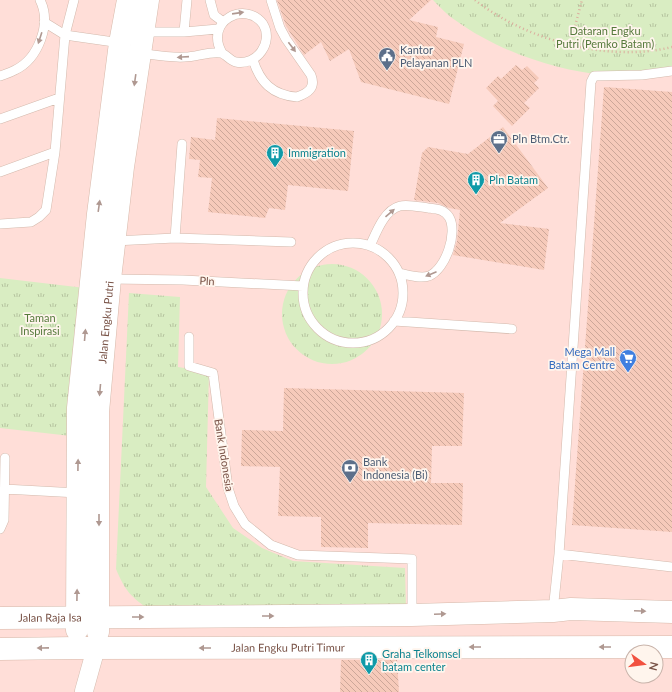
<svg xmlns="http://www.w3.org/2000/svg" width="672" height="692" viewBox="0 0 672 692" font-family="Lato,sans-serif">
<style>
.commercial{fill:#ffded8;fill-rule:evenodd}
.grass{fill:url(#grass-tufts)}
.building{fill:url(#building-back-hatch)}
.lines{fill:none;stroke-linecap:round;stroke-linejoin:round}
.lane-casing{stroke:#d3b9ac;stroke-width:10}
.street-casing{stroke:#d3b9ac;stroke-width:19}
.secondary-casing{stroke:#d6b8a9;stroke-width:23}
.path{stroke:#dbad9d;stroke-width:2.5;stroke-dasharray:1 3;stroke-linecap:butt}
.lane{stroke:#fff;stroke-width:9}
.street{stroke:#fff;stroke-width:18}
.secondary{stroke:#fff;stroke-width:22}
.oneway{fill:#af9891}
.labels{text-anchor:middle;stroke-width:3.5;stroke-linejoin:round;paint-order:stroke}
.park-label{font-size:11px;fill:#567a3c;stroke:#fff5ed}
.service-label{font-size:11px;fill:#4e5e75;stroke:#fff5ed;text-anchor:start}
.culture-label{font-size:11px;fill:#0d838f;stroke:#fff5ed;text-anchor:start}
.street-label{font-size:11px;fill:#795347;stroke:#fff5ed}
.shop-label{font-size:11px;fill:#366cbe;stroke:#fff5ed;text-anchor:end}
</style>
<defs>
<pattern id="grass-tufts" width="24" height="20" patternUnits="userSpaceOnUse"><rect width="24" height="20" fill="#d9edc2"/><path d="M3 7l-1-3M5 7V3M7 7l1-3M15 17l-1-3M17 17v-4M19 17l1-3" fill="none" stroke="#b5c39f"/></pattern>
<pattern id="building-back-hatch" width="6" height="6" patternUnits="userSpaceOnUse"><rect width="6" height="6" fill="#f6caba"/><path d="M-1 5l2 2M0 0l6 6M5-1l2 2" fill="none" stroke="#cca799"/></pattern>
</defs>
<rect width="100%" height="100%" fill="#fef1e5"/>
<path class="commercial" d="M0,0H672V692H0ZM632,652H656V676H632Z"/>
<path class="grass" d="M433,0H672V71C650,72 627,76 605,75C555,71 496,50 455,20C447,15 440,7 433,0Z
M282 314a50 50 0 1 1 100 0a50 50 0 1 1-100 0Z
M0,278L85,288L71,436L0,428Z
M129,293L180,297L178,367L209,372L206,487L233,528L262,548L293,561L405,568L406,610H150C131,597 125,591 116,569Z"/>
<path class="building" d="M277,0H431L409,20L438,27L436,37L464,44L449,104L361,82L349,49L330,61L321,42L304,55L286,26Z
M516,65L522,70L527,66L539,78L534,83L539,88L524,103L530,108L512,126L493,106L498,101L486,88L498,76L501,79Z
M604,87L672,92V532L572,525Z
M217,118L354,131L348,191L288,185L285,210L269,208L265,218L208,212L212,178L198,177L200,160L189,159L191,137L215,140Z
M503,127L548,188L500,223L549,229L544,270L453,255L457,241L460,210L449,208L438,203L414,200L422,153L428,147L468,154Z
M284,388L464,393L462,446H432L431,483H463L462,525L368,523V548L321,547V517L278,516L280,467L241,466L242,430L283,431Z
M341,660H397L399,692H340Z"/>
<g class="lines">
<defs>
<path id="lane" d="M210,0L214,15L222,21
M44,22L65,35L121,43
M144,32H184L218,29
M184,32L187,0
M139,53C154,55 170,58 185,57C196,57 210,51 221,53C226,54 230,61 236,62C257,66 274,42 263,24C245,0 204,21 222,53
M253,60C260,82 272,95 297,97C308,93 316,88 311,75L286,39L280,28L271,0
M0,76C5,74 10,73 15,70C38,59 52,24 40,0
M0,119L59,98
M0,172L55,152
M0,224L31,222L39,217L46,210L55,152L65,35L74,0
M175,238L182,144
M114,241L175,238L291,242
M303 293a50 50 0 1 1 100 0a50 50 0 1 1-100 0Z
M370,246C376,233 384,210 400,206C408,204 420,207 428,208C436,209 444,209 449,217C458,232 446,269 429,276C420,279 408,275 399,273
M110,279L183,280L303,286
M394,321L512,329
M189,337V366L213,373L228,488L234,506L245,524L271,545L298,555L412,559V615
M4,489L78,493
M0,529L4,520L5,458
M559,554L672,567
M553,611L559,554L591,82L594,76L642,75L672,71"/>
<path id="street" d="M84,691L96,648"/>
<g id="secondary">
<path id="s1" d="M0,618L412,615L553,611L571,609L672,612"/>
<path d="M77,630L78,408L98,214L120,43L128,0"/>
<path id="s2" d="M98,632V412L110,279L123,167L148,0"/>
<path id="s3" d="M0,649L77,648L672,647"/>
</g>
</defs>
<use href="#lane" class="lane-casing"/>
<use href="#street" class="street-casing"/>
<use href="#secondary" class="secondary-casing"/>
<path class="path" d="M475,0C526,40 608,63 672,47
M570,45L582,0"/>
<use href="#lane" class="lane"/>
<use href="#street" class="street"/>
<use href="#secondary" class="secondary"/>
</g>
<defs><path id="oneway-solid" d="M-6-.8H1V-3.2L6.5 0L1 3.2V.8H-6Z"/></defs>
<g class="oneway">
<use href="#oneway-solid" transform="translate(238 13) rotate(-8)"/>
<use href="#oneway-solid" transform="translate(40 38) rotate(108)"/>
<use href="#oneway-solid" transform="translate(292 47) rotate(53)"/>
<use href="#oneway-solid" transform="translate(183 57) rotate(176)"/>
<use href="#oneway-solid" transform="translate(135 80) rotate(98)"/>
<use href="#oneway-solid" transform="translate(99 206) rotate(-82)"/>
<use href="#oneway-solid" transform="translate(390 213) rotate(-41)"/>
<use href="#oneway-solid" transform="translate(431 274) rotate(157)"/>
<use href="#oneway-solid" transform="translate(85 335) rotate(-85)"/>
<use href="#oneway-solid" transform="translate(100 390) rotate(95)"/>
<use href="#oneway-solid" transform="translate(78 465) rotate(-89)"/>
<use href="#oneway-solid" transform="translate(99 520) rotate(90)"/>
<use href="#oneway-solid" transform="translate(77 595) rotate(-89)"/>
<use href="#oneway-solid" transform="translate(640 611) rotate(2)"/>
<use href="#oneway-solid" transform="translate(440 614) rotate(-2)"/>
<use href="#oneway-solid" transform="translate(268 616)"/>
<use href="#oneway-solid" transform="translate(138 617)"/>
<use href="#oneway-solid" transform="translate(475 647) rotate(180)"/>
<use href="#oneway-solid" transform="translate(605 647) rotate(180)"/>
<use href="#oneway-solid" transform="translate(43 648) rotate(179)"/>
<use href="#oneway-solid" transform="translate(205 648) rotate(180)"/>
</g>
<defs>
<symbol id="civic-pin" viewBox="-11 -11 22 30"><path d="M0 17L-7.5 6A9.5 9.5 0 1 1 7.5 6Z" fill="#5c6f8a" stroke="#fff5ed"/><path d="M-.6-6.5H3V-4.5H.6V-3L4-1V1h2V6H-6V1h2V-1L-.6-3ZM-1.2 2.5V6h2.4V2.5Z" fill="#fff"/></symbol>
<symbol id="office-pin" viewBox="-11 -11 22 30"><path d="M0 17L-7.5 6A9.5 9.5 0 1 1 7.5 6Z" fill="#5c6f8a" stroke="#fff5ed"/><path d="M-6-3h4V-5.5h4V-3h4V5H-6ZM-1-4.5V-3h2v-1.5ZM-6 0V1H6V0Z" fill="#fff"/></symbol>
<symbol id="building-pin" viewBox="-11 -11 22 30"><path d="M0 17L-7.5 6A9.5 9.5 0 1 1 7.5 6Z" fill="#0f9aa8" stroke="#fff5ed"/><path d="M-4-6H4V6H1V3H-1V6H-4ZM-2.5-4.3h1.7v1.8h-1.7ZM.8-4.3h1.7v1.8H.8ZM-2.5-1h1.7V.8h-1.7ZM.8-1h1.7V.8H.8Z" fill="#fff"/></symbol>
<symbol id="supermarket-pin" viewBox="-11 -11 22 30"><path d="M0 17L-7.5 6A9.5 9.5 0 1 1 7.5 6Z" fill="#3f7fe0" stroke="#fff5ed"/><path d="M-6-5.5h2.5l.6 2H6L4.5 2H-2.5L-4.4-4H-6ZM-1.5 3.2a1.3 1.3 0 1 0 .1 0ZM3 3.2a1.3 1.3 0 1 0 .1 0Z" fill="#fff"/></symbol>
<symbol id="bank-pin" viewBox="-11 -11 22 30"><path d="M0 17L-7.5 6A9.5 9.5 0 1 1 7.5 6Z" fill="#5c6f8a" stroke="#fff5ed"/><path d="M-6-4H6V4H-6ZM0-2.3a2.3 2.3 0 1 0 0 4.6a2.3 2.3 0 1 0 0-4.6Z" fill="#fff"/></symbol>
</defs>
<g fill-rule="evenodd">
<use href="#civic-pin" x="377" y="46" width="20" height="27"/>
<use href="#office-pin" x="489" y="129" width="20" height="27"/>
<use href="#building-pin" x="265" y="143" width="20" height="27"/>
<use href="#building-pin" x="466" y="170" width="20" height="27"/>
<use href="#supermarket-pin" x="618" y="348" width="20" height="27"/>
<use href="#bank-pin" x="340" y="458" width="20" height="27"/>
<use href="#building-pin" x="359" y="650" width="20" height="27"/>
</g>
<g class="labels">
<g class="park-label">
<text x="605" y="35">Dataran Engku<tspan x="605" dy="13">Putri (Pemko Batam)</tspan></text>
<text x="40" y="322">Taman<tspan x="40" dy="13">Inspirasi</tspan></text>
</g>
<g class="service-label">
<text x="400" y="54">Kantor<tspan x="400" dy="13">Pelayanan PLN</tspan></text>
<text x="512" y="143">Pln Btm.Ctr.</text>
<text x="363" y="466">Bank<tspan x="363" dy="13">Indonesia (Bi)</tspan></text>
</g>
<g class="culture-label">
<text x="288" y="157">Immigration</text>
<text x="489" y="184">Pln Batam</text>
<text x="382" y="658">Graha Telkomsel<tspan x="382" dy="13">batam center</tspan></text>
</g>
<g class="street-label">
<text transform="translate(207 281) rotate(3)" y="4">Pln</text>
<text dy="4" stroke="none"><textPath href="#s2" startOffset="310">Jalan Engku Putri</textPath></text>
<text transform="translate(224 455) rotate(81)" y="4">Bank Indonesia</text>
<text dy="4" stroke="none"><textPath href="#s1" startOffset="50">Jalan Raja Isa</textPath></text>
<text dy="4" stroke="none"><textPath href="#s3" startOffset="288">Jalan Engku Putri Timur</textPath></text>
</g>
<g class="shop-label">
<text x="615" y="356">Mega Mall<tspan x="615" dy="13">Batam Centre</tspan></text>
</g>
</g>
<g transform="translate(644 664) rotate(104)"><circle r="19" fill="#fff5ed" stroke="#c9b4ab"/>
<path d="M0-3L7 15L0 10L-7 15Z" fill="#f15140"/>
<text y="-6" font-size="11" font-weight="bold" text-anchor="middle" fill="#795347">N</text>
</g>
</svg>
